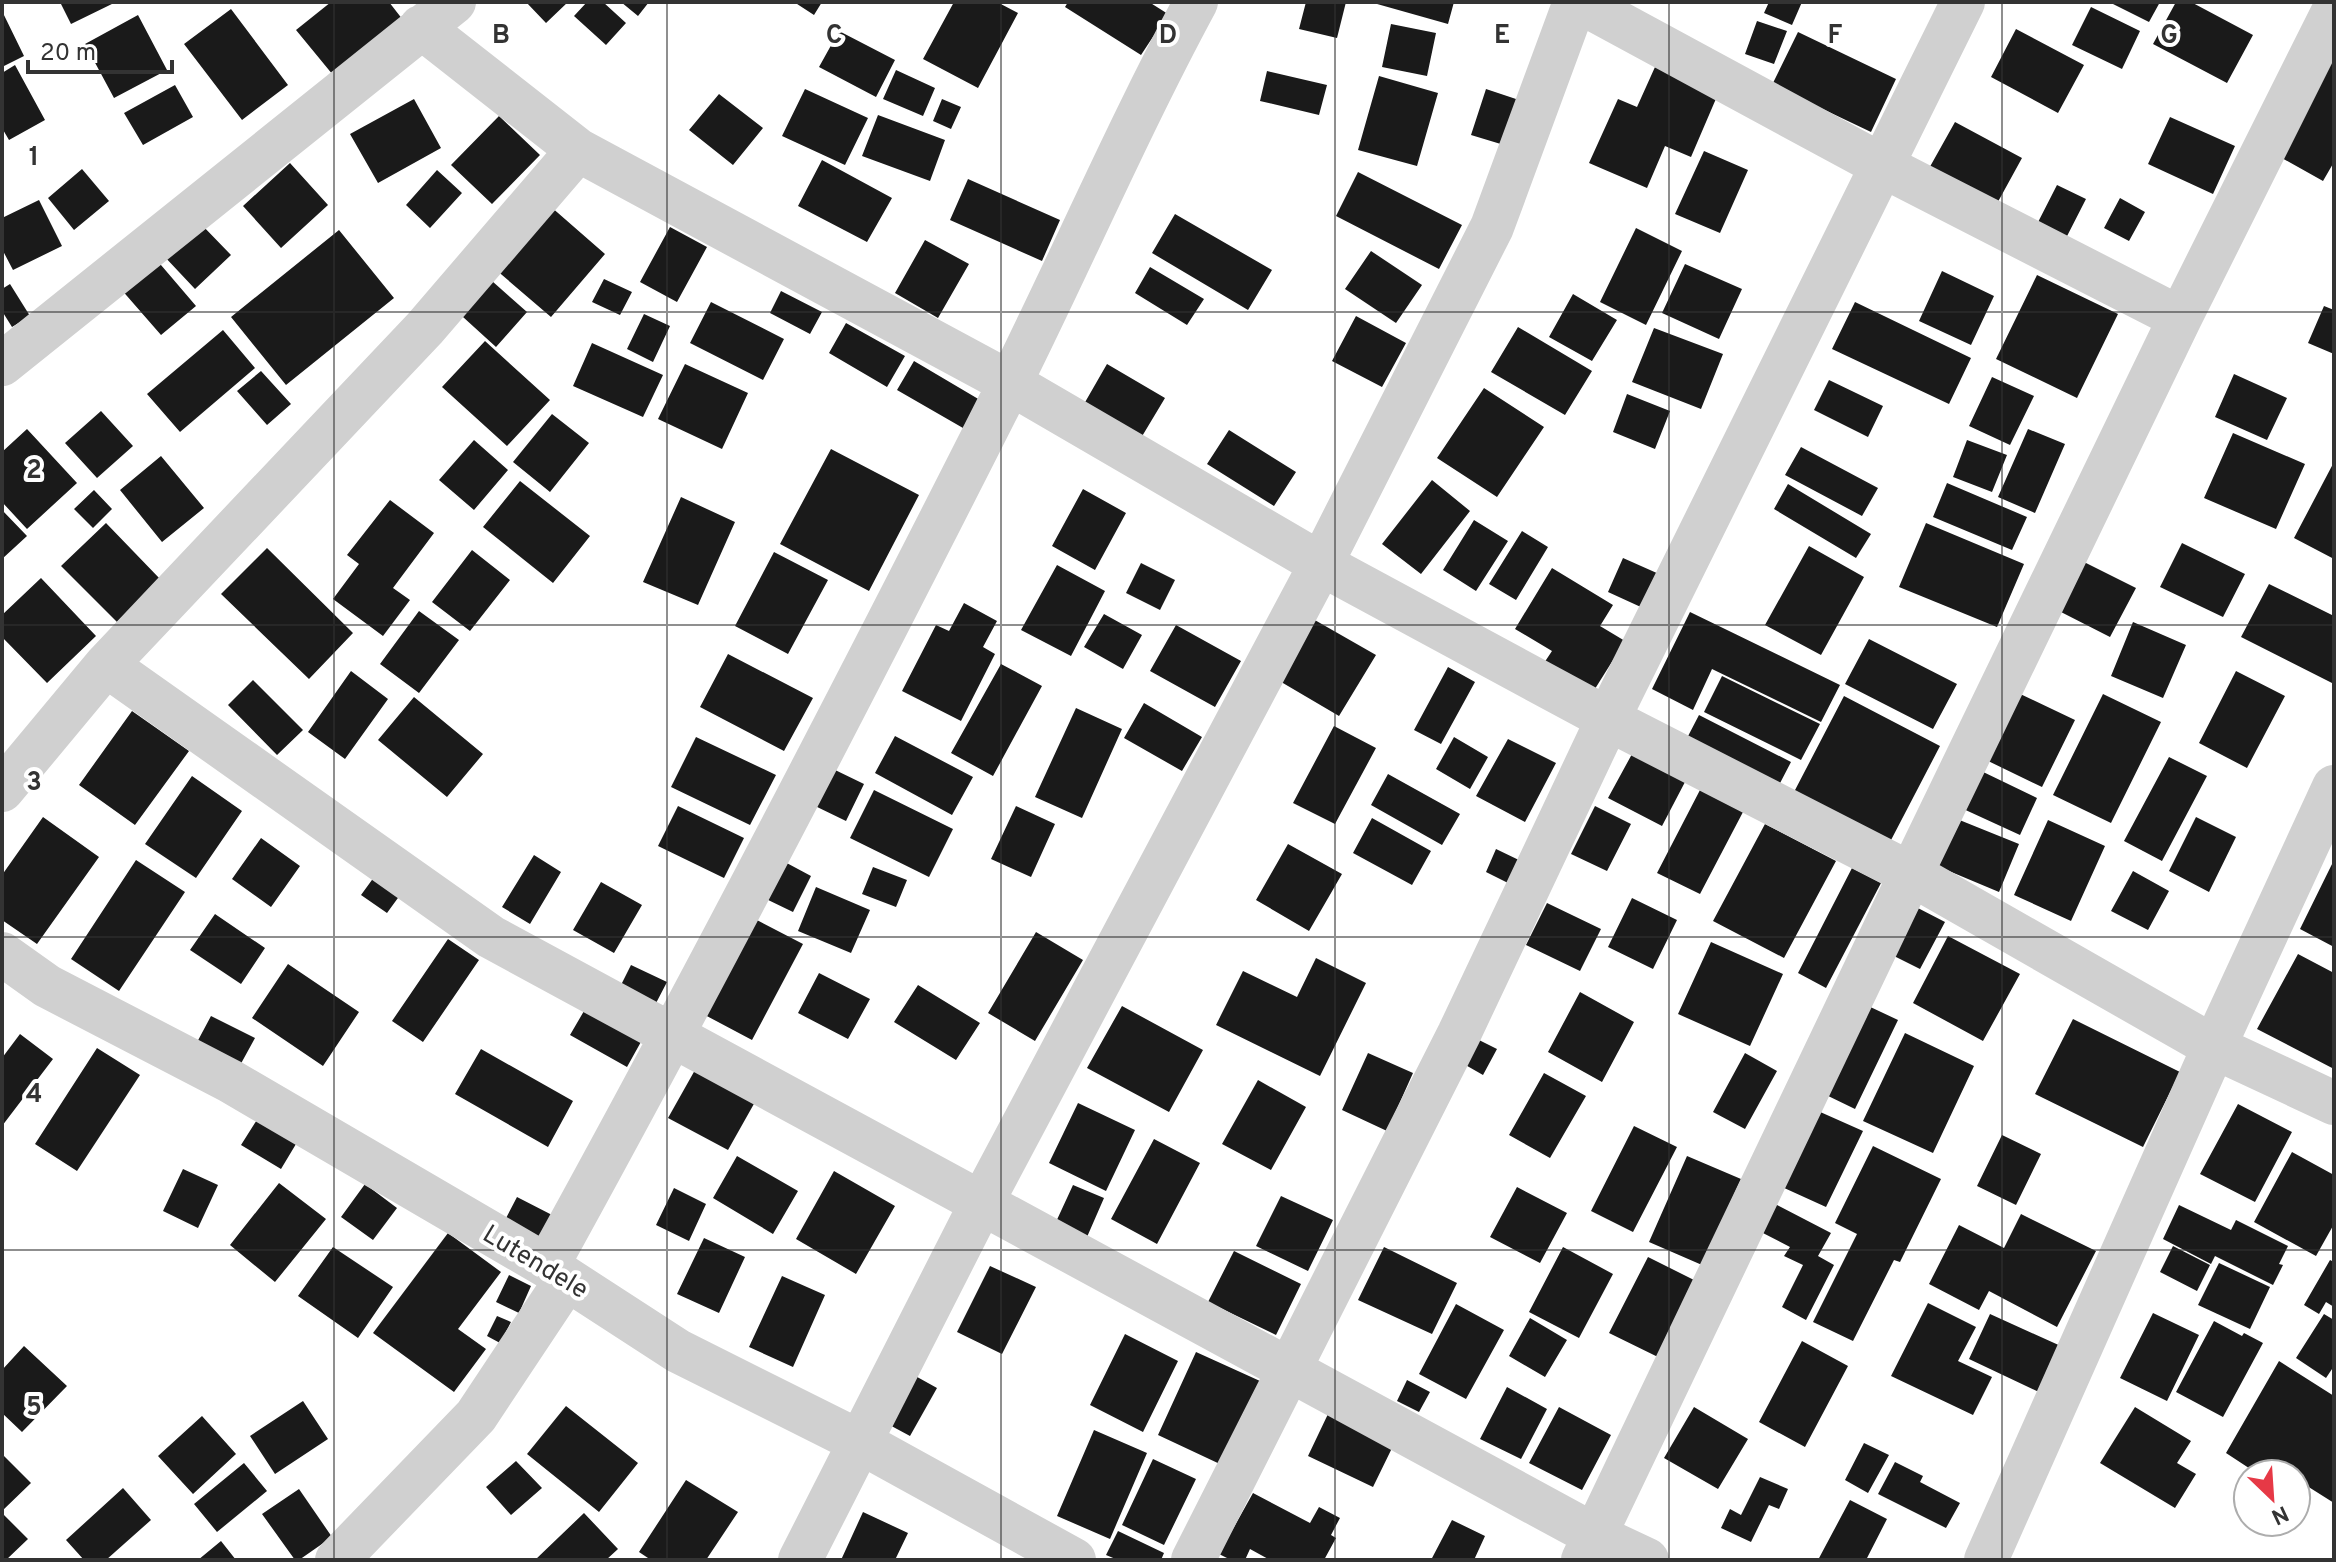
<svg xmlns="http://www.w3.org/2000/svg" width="2336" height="1562" viewBox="0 0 2336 1562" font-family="Overpass,sans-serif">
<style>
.building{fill:#1a1a1a}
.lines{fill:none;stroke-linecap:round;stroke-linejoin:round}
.minor{stroke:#d0d0d0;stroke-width:44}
.grid{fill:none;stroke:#333;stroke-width:2;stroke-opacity:0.55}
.labels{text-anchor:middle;stroke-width:8;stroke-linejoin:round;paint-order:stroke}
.street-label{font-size:26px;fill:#333;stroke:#fff}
.grid-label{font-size:26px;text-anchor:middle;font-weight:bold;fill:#333;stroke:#fff;stroke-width:8;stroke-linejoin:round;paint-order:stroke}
</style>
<rect width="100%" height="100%" fill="#fff"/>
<path class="building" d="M60,2H116L71,24Z
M331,2H389L403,20L333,75L296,30Z
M526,2H568L546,23Z
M587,2H603L626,23L606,45L574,16Z
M621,2H649L638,16Z
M794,2H822L814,15Z
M954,2H997L1018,13L978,88L923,59Z
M1068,2H1149L1168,14L1141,55L1065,7Z
M1306,2H1346L1337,38L1299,29Z
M1370,2H1454L1448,24Z
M1769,2H1802L1792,25L1764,13Z
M2109,2H2160L2149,22Z
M2176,2H2191L2253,35L2227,83L2153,44Z
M2091,7L2140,31L2122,69L2072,45Z
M231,9L288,85L242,120L184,44Z
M2,11L24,56L2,67Z
M138,15L167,70L114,98L85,44Z
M1757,21L1787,31L1774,64L1745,54Z
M1391,24L1436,33L1427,76L1382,67Z
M2016,29L2084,65L2058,113L1991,77Z
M839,31L895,60L876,97L819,67Z
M1798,32L1896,79L1871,132L1772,85Z
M2334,44V162L2323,181L2273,153Z
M15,65L45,120L9,140L2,128V73Z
M1655,67L1718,94L1691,157L1665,146L1647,188L1589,163L1618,99L1637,107Z
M896,70L935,88L923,116L883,99Z
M1267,71L1327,85L1319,115L1260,101Z
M1379,76L1438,93L1417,166L1358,150Z
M175,85L193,117L143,145L124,113Z
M805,89L868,118L845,165L782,136Z
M1486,89L1519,100L1504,145L1471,135Z
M719,94L763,128L733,165L689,130Z
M414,99L441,148L378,183L350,134Z
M942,99L961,107L951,129L933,121Z
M878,115L945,140L930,181L862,156Z
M499,116L540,155L492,204L451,165Z
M2170,117L2235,146L2213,194L2148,164Z
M1955,122L2022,158L1994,209L1927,172Z
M1704,151L1748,170L1720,233L1675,214Z
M822,160L892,198L867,242L798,206Z
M290,163L328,205L281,248L243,206Z
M82,169L109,201L74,230L48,198Z
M437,170L462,193L430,228L406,205Z
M1358,172L1462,225L1439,269L1336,216Z
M968,179L1060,220L1042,261L950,220Z
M2057,185L2086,199L2063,244L2034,230Z
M2120,198L2145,212L2129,241L2104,228Z
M39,200L62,246L13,270L2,249V218Z
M550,206L605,254L551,317L495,269Z
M1175,214L1272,270L1248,310L1152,253Z
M199,222L231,255L195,289L163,255Z
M670,227L707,247L677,302L640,282Z
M1636,228L1682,251L1646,325L1600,302Z
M339,230L394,298L286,385L231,317Z
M925,240L969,264L938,318L895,293Z
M1371,251L1422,285L1396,323L1345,289Z
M155,258L196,306L161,335L120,288Z
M1685,264L1742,289L1719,339L1662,313Z
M1150,267L1204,299L1187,325L1135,293Z
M1942,271L1994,296L1971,345L1919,321Z
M483,273L527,312L496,347L452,307Z
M2037,275L2118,314L2077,398L1996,359Z
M604,279L632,292L620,315L592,302Z
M10,284L30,316L12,327L2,311V289Z
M781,291L822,312L810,334L770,313Z
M1573,294L1617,320L1592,361L1549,337Z
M711,302L784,339L763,380L690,343Z
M1855,302L1971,358L1949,404L1832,349Z
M2324,306L2334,310V354L2308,343Z
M644,314L670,326L653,362L627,349Z
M1356,316L1406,343L1382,387L1332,361Z
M846,323L905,356L887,387L829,353Z
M1518,327L1592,371L1565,415L1491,372Z
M1654,328L1723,354L1701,409L1632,382Z
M223,330L255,368L180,432L147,394Z
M485,341L550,400L507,446L442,387Z
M592,343L663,375L643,417L573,386Z
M914,361L980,400L963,428L897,390Z
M685,364L748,393L722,449L658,419Z
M1107,364L1165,398L1141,438L1084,404Z
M261,371L291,404L267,425L237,391Z
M2234,374L2287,398L2267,440L2215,417Z
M1992,377L2034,396L2010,445L1969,426Z
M1829,380L1883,406L1868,437L1814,410Z
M1484,388L1544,427L1497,497L1437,458Z
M1627,394L1670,411L1655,449L1613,432Z
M101,411L133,446L97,478L65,443Z
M552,414L589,443L550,492L513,462Z
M27,429L77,483L27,529L2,502V452Z
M2028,429L2065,444L2035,513L1998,497Z
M1229,430L1296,472L1274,506L1207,464Z
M2233,433L2305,464L2276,529L2204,498Z
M474,440L508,470L474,510L439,480Z
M1967,440L2007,455L1992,492L1953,477Z
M1801,447L1878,488L1862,516L1785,475Z
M831,449L919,495L869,591L780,544Z
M161,456L204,508L162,542L120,490Z
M2334,462V559L2294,538Z
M1432,480L1470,511L1421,574L1382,544Z
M520,481L590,536L553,583L483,527Z
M1947,483L2027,517L2012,550L1933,517Z
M1788,484L1871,534L1856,558L1774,509Z
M1083,489L1126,513L1095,570L1052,546Z
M94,490L112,509L93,528L74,509Z
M681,497L735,522L698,605L643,582Z
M390,500L434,533L393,588L410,600L383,636L333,599L359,564L347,555Z
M2,510L27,536L2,559Z
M1474,520L1508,541L1476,591L1443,570Z
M106,523L161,580L117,622L61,566Z
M1926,523L2024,564L1997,627L1899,587Z
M1522,531L1548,547L1516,600L1489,584Z
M2182,543L2245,574L2223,617L2160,587Z
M1809,546L1864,577L1821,655L1765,625Z
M267,548L353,633L309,679L221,594Z
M472,550L510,580L470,631L432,602Z
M774,552L828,580L788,654L735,626Z
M1623,558L1659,574L1643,608L1608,592Z
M2084,562L2136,588L2110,637L2059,611Z
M1141,563L1175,580L1160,610L1126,593Z
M1057,565L1105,591L1071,656L1021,630Z
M1552,568L1613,605L1600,626L1625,641L1593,692L1544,663L1552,651L1515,629Z
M41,578L96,636L47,683L2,637V615Z
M2269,584L2334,616L2332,683L2241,637Z
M964,603L997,621L983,647L995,654L961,721L902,691L936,625L949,631Z
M419,611L459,640L419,693L380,664Z
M1690,612L1840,685L1821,722L1712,669L1693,710L1652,689Z
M1104,614L1142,635L1123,669L1084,647Z
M1306,615L1376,655L1339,716L1271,676Z
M2133,622L2186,645L2163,698L2111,676Z
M1176,625L1241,661L1215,707L1150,671Z
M1869,639L1957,684L1933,729L1845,684Z
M728,654L813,698L784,751L700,707Z
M1001,664L1042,686L993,776L951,753Z
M1448,667L1475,682L1441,744L1414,730Z
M351,671L388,699L345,759L308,732Z
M2236,671L2285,696L2247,768L2199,743Z
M1722,676L1820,724L1801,760L1704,712Z
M253,680L303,730L277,755L228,705Z
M2016,692L2075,720L2042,787L1984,759Z
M2103,694L2161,722L2111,823L2053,795Z
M1844,696L1940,746L1890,842L1794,792Z
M414,697L483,754L447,797L378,740Z
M1144,703L1202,737L1182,771L1124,738Z
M1076,708L1122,729L1082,818L1035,797Z
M132,711L189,751L135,825L79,785Z
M1699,715L1791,762L1778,787L1686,740Z
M1334,726L1376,748L1335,824L1293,803Z
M895,736L973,777L952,815L875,773Z
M696,737L776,775L750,825L671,787Z
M1454,737L1488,757L1470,789L1436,769Z
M1508,739L1556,763L1525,822L1476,796Z
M1632,754L1685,782L1662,826L1608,798Z
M2169,757L2207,776L2162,861L2124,841Z
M831,768L864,784L846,821L813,805Z
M1977,769L2037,798L2020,835L1959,807Z
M1388,774L1460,814L1442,845L1371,805Z
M192,776L242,811L196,878L145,844Z
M874,790L953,829L929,877L850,838Z
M1700,790L1743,812L1700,894L1657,873Z
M678,806L744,838L724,878L658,846Z
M1016,806L1055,824L1031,877L991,859Z
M1595,806L1631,824L1607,871L1571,854Z
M43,817L99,857L37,944L2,920V875Z
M2196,817L2236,837L2209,892L2169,871Z
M1372,818L1431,851L1412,885L1353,853Z
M1957,819L2019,844L1999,892L1937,866Z
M2048,820L2105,846L2071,921L2014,895Z
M1765,824L1836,861L1784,958L1713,921Z
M261,838L300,866L271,907L232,879Z
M1288,844L1342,874L1309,931L1256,900Z
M1496,849L1523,862L1512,885L1486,872Z
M534,855L561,872L530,924L502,907Z
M136,860L185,892L119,991L71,959Z
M2334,860V947L2300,929Z
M783,861L811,876L793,912L764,898Z
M873,867L907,880L896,907L862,894Z
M1852,868L1881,883L1826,988L1798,973Z
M2133,871L2169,891L2148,930L2111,911Z
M377,873L403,891L387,913L361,895Z
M601,882L642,905L614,953L573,930Z
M816,887L870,910L851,953L798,931Z
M1632,898L1677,920L1653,969L1608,947Z
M1547,903L1601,929L1580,971L1526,945Z
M1914,906L1945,922L1920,969L1888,953Z
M215,914L265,948L241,984L190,950Z
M755,919L803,944L752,1040L703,1014Z
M1036,932L1083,960L1035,1041L988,1013Z
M1948,936L2020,974L1983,1041L1913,1003Z
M448,939L479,960L423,1042L392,1021Z
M1711,942L1783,974L1750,1046L1678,1014Z
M2298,954L2334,973V1069L2257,1029Z
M1316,958L1366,983L1320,1076L1216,1025L1243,971L1297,997Z
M288,964L359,1012L323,1066L252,1018Z
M631,965L667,982L654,1007L619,989Z
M819,973L870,999L848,1039L798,1013Z
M918,985L980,1023L956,1060L894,1022Z
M1580,992L1634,1022L1602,1082L1548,1052Z
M591,999L647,1031L627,1067L570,1035Z
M1864,1004L1898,1020L1855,1109L1822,1093Z
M1122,1006L1203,1050L1169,1112L1087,1068Z
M211,1016L255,1038L238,1069L195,1046Z
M2073,1019L2180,1072L2143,1147L2035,1094Z
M1905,1033L1974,1066L1933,1153L1863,1121Z
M20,1034L53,1059L2,1126V1058Z
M1475,1038L1497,1049L1483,1075L1462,1063Z
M97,1048L140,1075L77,1171L35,1144Z
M481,1049L573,1101L548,1147L455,1094Z
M1368,1053L1413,1073L1387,1131L1342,1110Z
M1745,1053L1777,1071L1745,1129L1713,1112Z
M695,1070L755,1102L728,1150L668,1118Z
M1544,1073L1586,1096L1550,1158L1509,1135Z
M1258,1080L1306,1107L1271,1170L1222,1144Z
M1078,1103L1135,1130L1106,1191L1049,1163Z
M2238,1104L2292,1132L2255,1202L2200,1174Z
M1818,1111L1863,1131L1826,1207L1782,1187Z
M260,1115L299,1139L281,1169L241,1145Z
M1634,1126L1677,1147L1633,1232L1591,1211Z
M2002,1135L2041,1154L2016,1205L1977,1186Z
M1154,1139L1200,1163L1157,1244L1111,1219Z
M1873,1146L1941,1179L1900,1262L1894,1260L1853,1341L1813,1322L1857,1234L1835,1223Z
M2292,1152L2334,1175V1224L2316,1256L2254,1222Z
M737,1156L798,1191L773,1234L713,1198Z
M1687,1156L1741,1179L1702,1265L1649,1242Z
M183,1169L218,1185L198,1228L163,1211Z
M834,1171L895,1206L856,1274L796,1239Z
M279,1183L326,1219L275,1282L230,1245Z
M365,1184L397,1208L373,1240L341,1217Z
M1073,1185L1104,1198L1087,1237L1055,1224Z
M1517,1187L1567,1213L1540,1263L1490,1237Z
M674,1188L706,1204L689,1241L656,1225Z
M1281,1196L1333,1220L1308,1271L1256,1246Z
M517,1197L554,1216L541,1240L504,1222Z
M1773,1203L1831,1233L1818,1256L1834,1265L1806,1320L1782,1307L1803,1265L1784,1256L1790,1247L1759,1231Z
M2179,1205L2231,1230L2236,1220L2288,1246L2279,1264L2283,1265L2273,1285L2215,1256L2211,1264L2163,1239Z
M2021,1214L2096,1251L2057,1327L1989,1291L1979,1310L1929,1284L1959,1225L2004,1248Z
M448,1233L501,1272L458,1329L486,1349L454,1392L373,1333Z
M704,1238L745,1257L719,1313L677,1294Z
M2173,1246L2210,1265L2197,1291L2160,1272Z
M333,1247L393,1287L358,1338L298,1296Z
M1384,1247L1457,1283L1432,1334L1358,1300Z
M1563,1247L1613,1274L1579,1338L1529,1312Z
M1234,1251L1301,1284L1276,1335L1208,1302Z
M1648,1257L1700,1283L1662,1359L1609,1333Z
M2330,1260L2334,1262V1307L2326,1302L2319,1314L2304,1305Z
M2219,1263L2270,1287L2250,1329L2198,1305Z
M990,1266L1036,1287L1002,1354L957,1332Z
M509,1275L531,1286L519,1313L496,1302Z
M782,1276L825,1295L793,1367L749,1347Z
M1928,1303L1976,1327L1958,1361L1992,1377L1973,1415L1891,1376Z
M1456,1304L1504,1330L1466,1399L1419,1374Z
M2153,1313L2199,1335L2167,1401L2120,1378Z
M1990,1314L2063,1347L2041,1393L1969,1359Z
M2324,1314L2334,1320V1366L2326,1378L2296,1358Z
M497,1316L511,1322L500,1343L487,1336Z
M1530,1318L1567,1340L1545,1377L1509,1356Z
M2214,1321L2242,1336L2244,1333L2263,1343L2223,1417L2176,1392Z
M1125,1334L1178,1361L1143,1432L1090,1405Z
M1802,1341L1848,1366L1805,1447L1759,1422Z
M24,1346L67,1386L22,1432L2,1413V1370Z
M1196,1352L1260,1381L1222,1465L1158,1435Z
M2279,1361L2334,1396V1503L2296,1479V1474H2289L2276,1466L2272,1474H2258L2226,1453Z
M910,1373L937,1388L910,1436L884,1422Z
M1407,1380L1430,1392L1419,1412L1397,1401Z
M1507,1387L1547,1409L1521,1459L1480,1439Z
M303,1401L328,1439L275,1474L250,1436Z
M566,1406L638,1463L599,1512L527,1454Z
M1559,1407L1611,1435L1582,1490L1529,1463Z
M1694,1407L1748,1439L1718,1489L1664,1458Z
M2135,1407L2191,1441L2177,1463L2196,1474L2175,1508L2100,1463Z
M1328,1414L1393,1446L1373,1487L1308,1456Z
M202,1416L236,1454L193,1494L158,1456Z
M1094,1430L1147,1453L1110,1539L1057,1516Z
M1864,1443L1889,1455L1868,1493L1845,1480Z
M2,1454L31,1483L2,1511Z
M1153,1459L1196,1479L1164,1545L1122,1525Z
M516,1461L542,1488L511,1515L486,1487Z
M1895,1462L1923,1476L1920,1482L1960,1503L1946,1528L1878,1494Z
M244,1463L267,1491L217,1532L194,1504Z
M1760,1477L1788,1489L1779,1509L1769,1505L1751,1542L1721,1528L1730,1509L1741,1515Z
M686,1480L738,1512L706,1560H651L639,1552Z
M123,1488L151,1520L106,1560H84L66,1540Z
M299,1489L332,1537L299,1560H295L262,1514Z
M1253,1493L1310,1523L1319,1507L1340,1518L1331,1535L1336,1538L1324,1560H1270L1250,1549L1245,1560H1231L1219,1554Z
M1850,1500L1887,1519L1866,1560H1818Z
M863,1512L908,1533L895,1560H841Z
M584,1513L618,1549L606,1560H535Z
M4,1515L28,1539L6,1560H2V1518Z
M1452,1520L1485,1536L1474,1560H1431Z
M1118,1531L1164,1553L1161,1560H1118L1106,1555Z
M221,1541L236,1560H198Z"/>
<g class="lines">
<path class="minor" d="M1580,2L1883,166L2180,318
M421,27L578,150
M2,364L454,2
M106,665L491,937L1594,1535L1647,1560
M2,790L106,665L425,328L578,150L1010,383L1321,564L1608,719L1911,874L2214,1047L2334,1103
M2,954L47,986L230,1081L547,1266L678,1351L860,1442L1074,1560
M547,1266C707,976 859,682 1008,387C1072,259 1128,128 1196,2
M337,1560L476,1416L567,1279
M800,1560L981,1204L1321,564L1492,227L1575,2
M1193,1560L1459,1034L1608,719L1963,2
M1583,1560L1911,874L2180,318L2334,10
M1986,1560L2214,1047L2334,787"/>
</g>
<path class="grid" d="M334,2V1560M667,2V1560M1001,2V1560M1335,2V1560M1669,2V1560M2002,2V1560M2,312H2334M2,625H2334M2,937H2334M2,1250H2334"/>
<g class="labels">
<g class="street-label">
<text transform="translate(536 1261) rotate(31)" y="9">Lutendele</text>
</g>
</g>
<g class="grid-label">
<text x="501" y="43">B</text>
<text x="834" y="43">C</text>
<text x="1168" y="43">D</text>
<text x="1502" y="43">E</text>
<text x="1835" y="43">F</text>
<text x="2169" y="43">G</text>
<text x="34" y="165">1</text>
<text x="34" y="478">2</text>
<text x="34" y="790">3</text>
<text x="34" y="1102">4</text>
<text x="34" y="1415">5</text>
</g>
<rect width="2336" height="1562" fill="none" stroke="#333333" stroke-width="8"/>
<g transform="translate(2272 1498) rotate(155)"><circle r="38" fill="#ffffff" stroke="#adadad" stroke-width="2"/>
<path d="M0-6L14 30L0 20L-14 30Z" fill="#e63946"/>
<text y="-12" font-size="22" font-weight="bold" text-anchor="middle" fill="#333333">N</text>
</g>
<path d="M28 60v12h144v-12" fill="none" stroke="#333333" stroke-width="4"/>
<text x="40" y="60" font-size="24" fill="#333333" stroke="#ffffff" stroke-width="6" paint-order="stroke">20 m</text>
</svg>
